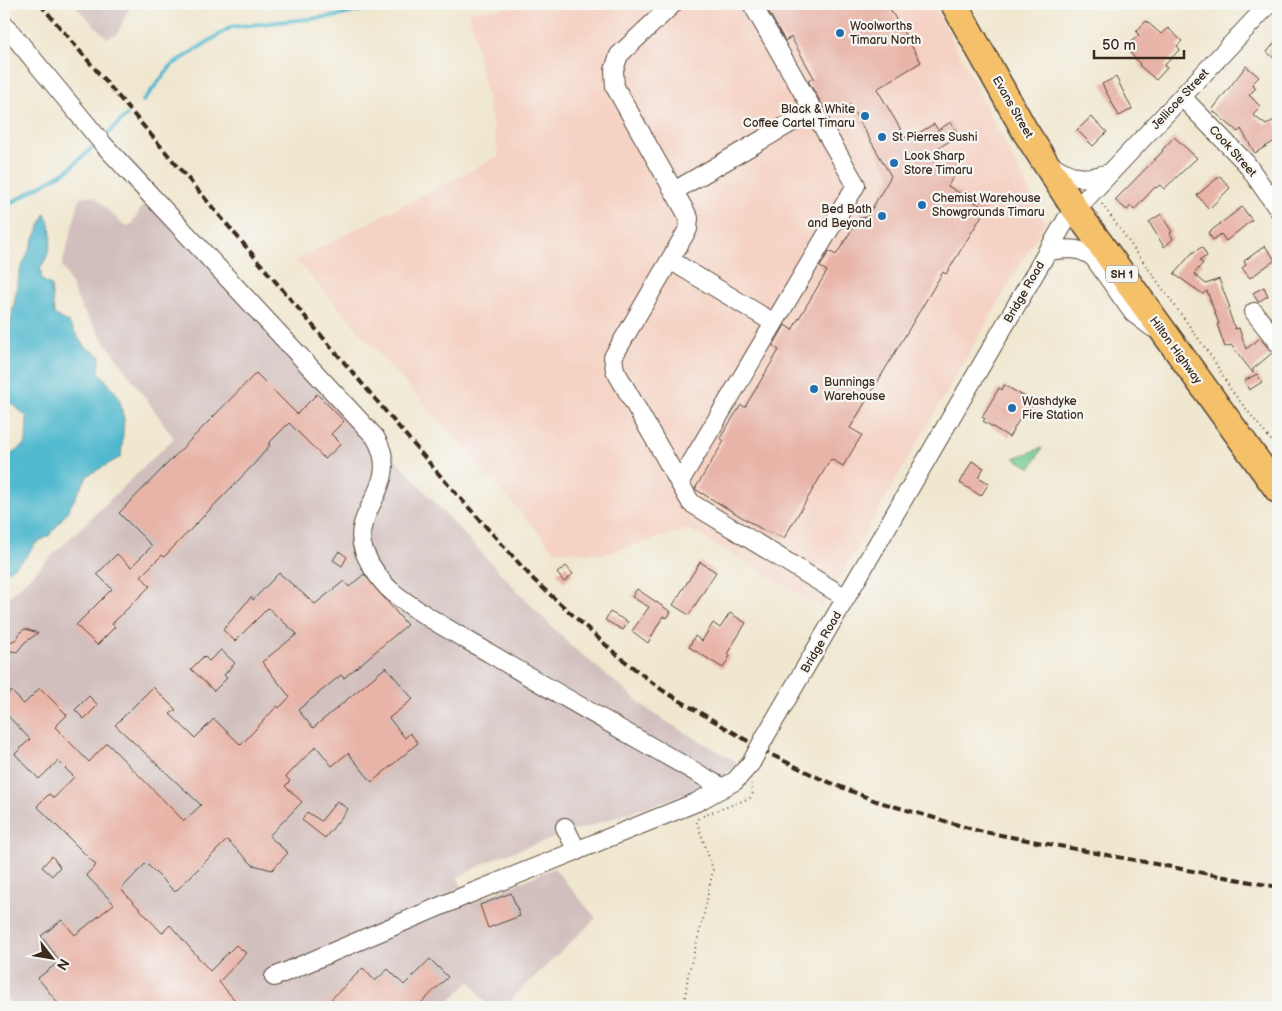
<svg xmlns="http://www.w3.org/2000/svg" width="1282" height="1011" viewBox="0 0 1282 1011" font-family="'Balsamiq Sans',sans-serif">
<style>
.built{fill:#f5d2c3}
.industrial{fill:#d1bfbd}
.green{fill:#75cc91;stroke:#587b58}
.water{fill:#51b9cf;stroke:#467276}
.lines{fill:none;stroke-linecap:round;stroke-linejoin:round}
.stream{stroke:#51b9cf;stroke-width:4}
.building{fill:#e8b4a7}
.minor-casing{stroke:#564639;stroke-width:20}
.highway-casing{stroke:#564639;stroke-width:29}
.path{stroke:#564639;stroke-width:2;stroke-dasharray:1 4;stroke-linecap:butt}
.minor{stroke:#fff;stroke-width:18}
.highway{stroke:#f4c16a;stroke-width:26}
.rail{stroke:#3b2a1e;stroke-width:4;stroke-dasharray:8 4;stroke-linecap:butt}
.minor-bridge-casing{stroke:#564639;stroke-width:20;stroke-linecap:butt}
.minor-bridge{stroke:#fff;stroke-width:18}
.poi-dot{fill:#1f6fb2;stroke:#f6f6f2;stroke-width:2}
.labels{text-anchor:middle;stroke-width:4.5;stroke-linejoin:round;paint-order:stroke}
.shield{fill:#f6f6f2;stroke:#73675e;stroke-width:1}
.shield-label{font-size:11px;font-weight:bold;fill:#3b2a1e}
.poi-label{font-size:12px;fill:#3b2a1e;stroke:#f6f6f2;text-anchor:start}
.street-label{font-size:12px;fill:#3b2a1e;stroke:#f6f6f2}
</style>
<rect width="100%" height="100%" fill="#f6f6f2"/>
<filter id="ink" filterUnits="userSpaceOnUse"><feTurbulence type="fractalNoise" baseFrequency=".02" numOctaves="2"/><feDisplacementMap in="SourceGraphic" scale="10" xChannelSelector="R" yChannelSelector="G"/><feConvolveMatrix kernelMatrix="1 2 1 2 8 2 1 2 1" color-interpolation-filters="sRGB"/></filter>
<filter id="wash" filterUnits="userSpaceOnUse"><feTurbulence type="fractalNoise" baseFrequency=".0096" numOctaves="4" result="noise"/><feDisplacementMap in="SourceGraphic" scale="20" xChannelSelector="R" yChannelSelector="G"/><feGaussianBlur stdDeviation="1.12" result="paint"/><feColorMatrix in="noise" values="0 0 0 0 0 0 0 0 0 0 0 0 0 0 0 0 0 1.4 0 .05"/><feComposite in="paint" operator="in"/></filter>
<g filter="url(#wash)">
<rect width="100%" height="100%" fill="#f0e7cf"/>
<path class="built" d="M564,4H934L1045,222L822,608L689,529L604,554L554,550L296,260L499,156L469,11Z"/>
<path class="industrial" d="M73,4H131L117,34L107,38Z
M4,12L110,143L135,164L442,511L523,597L569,644L655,715L740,764L700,789L500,856L458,877L469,904L554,868L596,918L503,1007H489L470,981L443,1007H11L4,989V602L174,438L82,309L62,265L80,198L86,196L95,197L121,223L127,226L132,224L143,205L4,35Z"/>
<path class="green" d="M1042,448L1031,468L1014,458Z"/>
<path class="water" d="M45,214C55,231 52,252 40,268L42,280L51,285L54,314L69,323L84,346L100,356L99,372L119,397L124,420L121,457L88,475L67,512L50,535L35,544L25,558L4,574V475L9,456L26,443L27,417L14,405L4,401V359L20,271Z"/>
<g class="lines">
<path class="stream" d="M143,101L172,65L231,27L337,16L388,4
M103,138L127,115
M4,207L68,170L96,144"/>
</g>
<g id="blocks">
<path class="building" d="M776,4H887L921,62L877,89L907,140L934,124L938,130L951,122L959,136L938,148L962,162L948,186L986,209L946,274L943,272L850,428L862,435L843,466L831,459L784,538L763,530L695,489L724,441L720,438L741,405L745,407L779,350L773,346L785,325L792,330L827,271L820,267L829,251L836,255L859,218L867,217L891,176L850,105L835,113L830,106L825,109L808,81L814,78L791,37L785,41L767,9Z
M1146,21L1161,34L1168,28L1182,41L1177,46L1180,49L1164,66L1167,68L1156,80L1139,65L1140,64L1125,47L1139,35L1136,32Z
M1278,39V62L1267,52Z
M1246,66L1259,77L1252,84L1256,88L1249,95L1261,107L1253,115L1266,125L1274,120L1278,127V139L1255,153L1241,129L1238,132L1212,110Z
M1116,77L1132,109L1119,116L1102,84Z
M1091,117L1107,132L1093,146L1077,130Z
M1174,137L1197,158L1164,189L1160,185L1156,188L1155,187L1134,210L1131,206L1127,210L1115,200L1163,151L1162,150Z
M1220,176L1230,188L1209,209L1197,195Z
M1242,207L1252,220L1226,241L1221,234L1213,240L1208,233Z
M1161,214L1172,232L1170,233L1173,239L1164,247L1149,222Z
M1265,246L1275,260L1250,278L1242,268L1246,265L1244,261Z
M1202,247L1207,256L1199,261L1203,263L1194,274L1206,284L1219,279L1230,308L1228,309L1235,329L1239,328L1246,349L1260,338L1272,353L1253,369V373L1231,345L1225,347L1217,324H1219L1207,291L1203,294L1174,274L1192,253Z
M1264,287L1268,296L1258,302L1253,293Z
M256,373L297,414L317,394L344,421L331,434L341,444L325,459L289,423L268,444L270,445L255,463L164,557L162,555L141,576L150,586L112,624L115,627L97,645L76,625L112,589L97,574L117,554L131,567L152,546L119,513Z
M1257,374L1262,382L1249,390L1244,381Z
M1004,385L1034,402L1027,414L1024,412L1009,437L983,421L985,419L982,417L999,388L1002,390Z
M972,461L984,468L978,477L989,483L981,496L960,483Z
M339,551L347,557L342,566L333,560Z
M700,562L716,572L689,615L673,605Z
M566,566L573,574L564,582L557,573Z
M279,573L315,604L344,581L349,587L364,574L407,625L344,678L341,675L298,710L313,728L386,667L413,699L389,718L405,738L410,733L418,743L372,782L348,753L332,766L316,746L286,777L290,781L285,786L302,802L269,836L288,853L272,870L253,865L227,840L175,892L146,863L121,889L162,933L170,925L210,971L236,945L246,953L219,982L241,1007H61L38,978L60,961L41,936L62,920L75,935L114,904L86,875L96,865L37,806L49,794L54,798L74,777L58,761L39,779L15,754L30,739L4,712V699L11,691L24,704L40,688L67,715L55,727L89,762L107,743L184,821L201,805L115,725L153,687L176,710L170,714L195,738L214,719L241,745L277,706L279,708L290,697L262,662L297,634L268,608L235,641L223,630L251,597L253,600Z
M637,589L671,612L667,618L663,616L648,643L632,631L649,607L632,597Z
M610,612L628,622L623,630L605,620Z
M730,613L746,623L727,654L730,656L723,668L689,647L695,636L702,641L713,623L720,628Z
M25,629L38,633L24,643L17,652L5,650L10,642L17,639L20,632Z
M221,650L235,663L224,675L227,678L214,691L191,669L204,656L209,661Z
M89,696L98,705L84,719L75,710Z
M337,801L348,809L325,838L302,820L307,812L321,821Z
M52,856L60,867L52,876L42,867Z
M511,893L520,916L488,928L480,905Z
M430,959L448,977L417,1007H323L363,968L375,981L388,969L404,985Z"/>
</g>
</g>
<g filter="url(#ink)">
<use href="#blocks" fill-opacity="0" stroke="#564639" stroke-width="1"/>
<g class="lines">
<defs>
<path id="minor" d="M673,4L619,55L614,70L615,87L689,218L688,229L613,357L615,370L691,503L846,598
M4,24L103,144L375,437C405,486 348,511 364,551C370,566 382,584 395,594C424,617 459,635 491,654C567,700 646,743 723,788
M1182,97L1246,163L1278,209
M1050,164C1074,179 1082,181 1110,173
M674,191L813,110
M1047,251C1065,249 1079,246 1094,258L1133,313L1153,328
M670,260L774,323
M1254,312L1278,343
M679,483L856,185L752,4
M766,735L1066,220L1269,4
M565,827L577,851
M274,977L469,894L697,802L735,781L751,763"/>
<path id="highway" d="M954,4L1025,131L1075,209L1278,490"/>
</defs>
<use href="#minor" class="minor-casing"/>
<use href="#highway" class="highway-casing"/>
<path class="path" d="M1102,204L1213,359L1231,390L1278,449
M703,816L750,798L753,793L751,784
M4,986L10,1007
M684,1007L688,975L703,919L713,869L696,820L699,818"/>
<use href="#minor" class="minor"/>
<use href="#highway" class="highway"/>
<path class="rail" d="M40,4L443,479L534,580L617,655L662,690L768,753L821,779L876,801L979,831L1278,887"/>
<defs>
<path id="minor-bridge" d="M751,763L766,735"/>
</defs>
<use href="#minor-bridge" class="minor-bridge-casing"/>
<use href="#minor-bridge" class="minor-bridge"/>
</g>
</g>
<g class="poi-dot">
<circle cx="840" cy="33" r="5"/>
<circle cx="865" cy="116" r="5"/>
<circle cx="882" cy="137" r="5"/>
<circle cx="894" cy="163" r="5"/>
<circle cx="922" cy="205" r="5"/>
<circle cx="882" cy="216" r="5"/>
<circle cx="814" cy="389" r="5"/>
<circle cx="1012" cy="408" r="5"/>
</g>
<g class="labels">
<rect class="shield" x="1106" y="265.5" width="32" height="17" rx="4"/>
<g class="shield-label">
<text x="1122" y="278">SH 1</text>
</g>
<g class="poi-label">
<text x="850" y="30">Woolworths<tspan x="850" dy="14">Timaru North</tspan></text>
<text x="855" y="113" text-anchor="end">Black &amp; White<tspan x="855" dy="14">Coffee Cartel Timaru</tspan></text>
<text x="892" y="141">St Pierres Sushi</text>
<text x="904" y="160">Look Sharp<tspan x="904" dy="14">Store Timaru</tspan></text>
<text x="932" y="202">Chemist Warehouse<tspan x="932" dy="14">Showgrounds Timaru</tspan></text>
<text x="872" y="213" text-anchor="end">Bed Bath<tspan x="872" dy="14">and Beyond</tspan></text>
<text x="824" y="386">Bunnings<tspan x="824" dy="14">Warehouse</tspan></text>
<text x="1022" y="405">Washdyke<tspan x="1022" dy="14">Fire Station</tspan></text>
</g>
<g class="street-label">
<text transform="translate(1180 99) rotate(-47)" y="4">Jellicoe Street</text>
<text transform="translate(1013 107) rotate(60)" y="4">Evans Street</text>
<text transform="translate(1233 151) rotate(48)" y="4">Cook Street</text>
<text transform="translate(1024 292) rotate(-60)" y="4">Bridge Road</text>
<text transform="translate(1176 350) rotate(54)" y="4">Hilton Highway</text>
<text transform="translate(821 642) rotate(-60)" y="4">Bridge Road</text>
</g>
</g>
<rect width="1282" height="1011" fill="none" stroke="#f6f6f2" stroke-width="20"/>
<g transform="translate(52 958) rotate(121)" stroke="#f6f6f2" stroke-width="4" paint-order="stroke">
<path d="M0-4L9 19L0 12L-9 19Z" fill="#3b2a1e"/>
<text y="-8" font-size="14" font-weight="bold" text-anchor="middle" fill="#3b2a1e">N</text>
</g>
<path d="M1094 50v8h90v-8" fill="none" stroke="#3b2a1e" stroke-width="2.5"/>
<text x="1102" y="50" font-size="15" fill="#3b2a1e" stroke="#f6f6f2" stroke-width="4" paint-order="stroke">50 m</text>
</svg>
